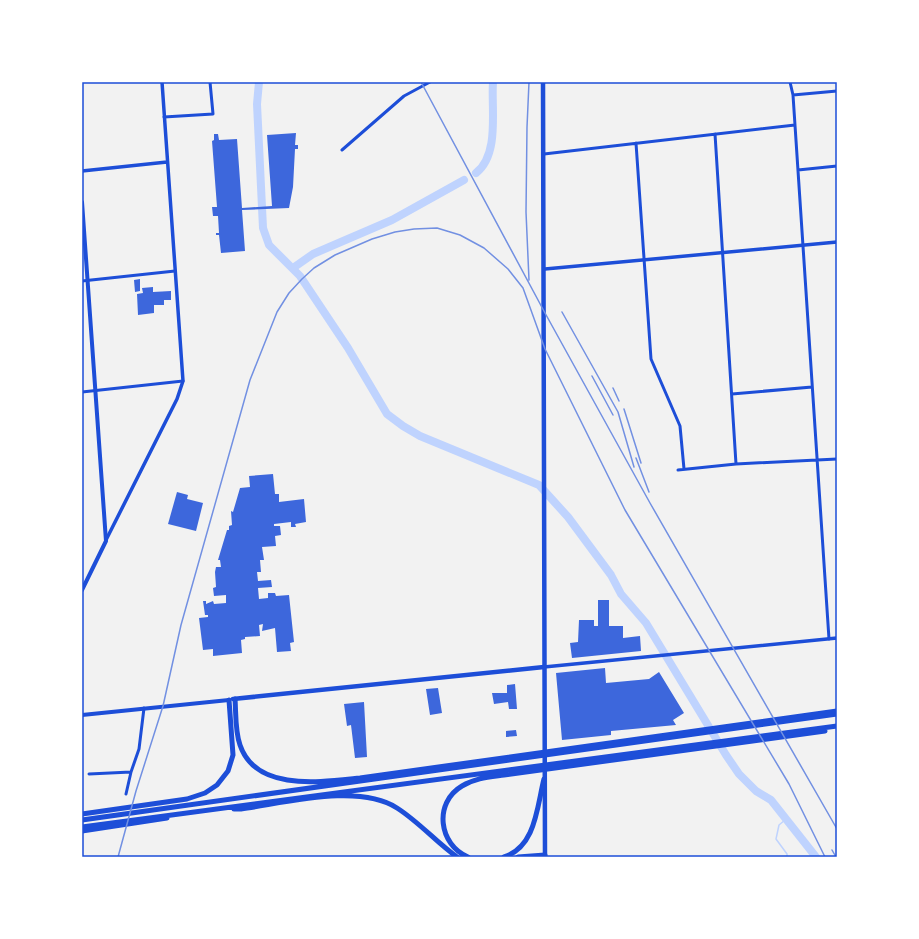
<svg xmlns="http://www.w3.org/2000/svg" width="919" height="939" viewBox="0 0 919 939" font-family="'Libre Baskerville',serif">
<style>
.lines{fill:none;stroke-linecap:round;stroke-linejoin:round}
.stream{stroke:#bfd3fe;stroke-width:1.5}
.river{stroke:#bfd3fe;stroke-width:8}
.building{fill:#3d67dc}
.minor{stroke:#1d4ed8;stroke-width:3}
.tertiary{stroke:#1d4ed8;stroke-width:3.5}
.secondary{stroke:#1d4ed8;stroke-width:4}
.primary{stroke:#1d4ed8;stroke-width:4.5}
.trunk{stroke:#1d4ed8;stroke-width:4.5}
.motorway{stroke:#1d4ed8;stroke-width:5}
.rail{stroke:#7290e2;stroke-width:1.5}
.neatline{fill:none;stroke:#1d4ed8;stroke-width:1.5}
</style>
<rect width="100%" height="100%" fill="#f2f2f2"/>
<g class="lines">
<path class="stream" d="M785,820L779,825L776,839L787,854V857"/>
<path class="river" d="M259,82L257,104L263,228L269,245L300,276L348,348L387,414L403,426L420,436L539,485L568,517L611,575L621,594L646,623L726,755L739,774L756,791L771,800L816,857
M476,173C500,154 491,109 493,82
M293,268L313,254L392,220L464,180"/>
</g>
<path class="building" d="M296,133L295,145H298V149H295L293,187L289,208L242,210L245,251L221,253L219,235H216V233H219L218,216H213L212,207H217L212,141L214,140V134H218L219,140L237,139L242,208L272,206L267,135Z
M140,279V291L135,292L134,280Z
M153,287V292L171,291V300H164V305H154V313L138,315L137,294L143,293L142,288Z
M273,474L275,494H279V502L304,499L306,522L295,524L296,527H291V522L274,524V526H280L281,535L275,536L276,546L262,547L264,560H260L261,572H257L258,581L271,580L272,587L258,588L259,599L268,598V593H275L276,596L289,595L294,642L290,643L291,651L277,652L275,628L262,631L263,624L259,625L260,636L245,637V639L241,640L242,653L213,656V649L203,650L199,618L208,617V615H205L203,601H206V604L213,601L214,604L226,603V595L214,596L213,588L216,587L215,572L216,567H221L220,560H218L227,530H229V526L232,525L231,511L233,512L240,488L250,487L249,476Z
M177,492L188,495L187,499L203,503L196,531L168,524Z
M598,600H609V626H623V638L640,636L641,651L572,658L570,643L578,642L579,620H594V626H598Z
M605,668L606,683L649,679L659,672L684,713L673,720L676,725L611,731V735L562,740L556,673Z
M515,684L517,709H509L508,702L494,704L492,693H507V685Z
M438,688L442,713L430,715L426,689Z
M364,702L367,757L355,758L351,725L347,726L344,704Z
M516,730L517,736L506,737V731Z"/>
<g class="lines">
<path class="minor" d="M790,82L793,95L829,639
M793,95L837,91
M164,117L213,114L210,82
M715,134L736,464
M636,143L651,359L680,426L684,469
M342,150L404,96L430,82
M544,154L795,125
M798,170L837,166
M82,281L175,271
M82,392L183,381
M732,394L812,387
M678,470L736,464L837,459
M89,774L131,772
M126,794L131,772L139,749L144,708"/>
<path class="tertiary" d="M82,171L167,162
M545,269L837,242
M106,540L177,399L183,381L162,82
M544,667L837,638"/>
<path class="secondary" d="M82,202L106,541L82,590
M82,715L229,700"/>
<path class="primary" d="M233,699L544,667"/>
<path class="trunk" d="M543,82L545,857"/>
<path class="motorway" d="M235,699C236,713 235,731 240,745C256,792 321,782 360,778L837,711
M234,809H241C285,803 359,783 397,808C419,822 436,842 457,857
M82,814L187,799L205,793L217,785L228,771L233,755L229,700
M82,820L837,714
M82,827L837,726
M82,831L167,818
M468,857C439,845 433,803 462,786C475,778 490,777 504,775L825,731
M504,857C536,847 537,806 544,779
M518,857L545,855"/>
<path class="rail" d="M421,82L545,313L650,503L837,829
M529,82L527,127L526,212L529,280
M562,312L618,412L634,467
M592,376L613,415
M613,388L619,401
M624,409L641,463
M636,458L649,492
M832,850L836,857
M118,857L136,791L163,706L181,625L250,380L277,312L289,293L302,279L314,268L335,255L372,239L395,232L414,229L437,228L460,235L484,248L508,269L523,288L545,349L625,510L789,784L825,857"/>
</g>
<rect width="919" height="939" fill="none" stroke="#ffffff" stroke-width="166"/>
<rect x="83" y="83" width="753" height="773" class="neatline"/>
</svg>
